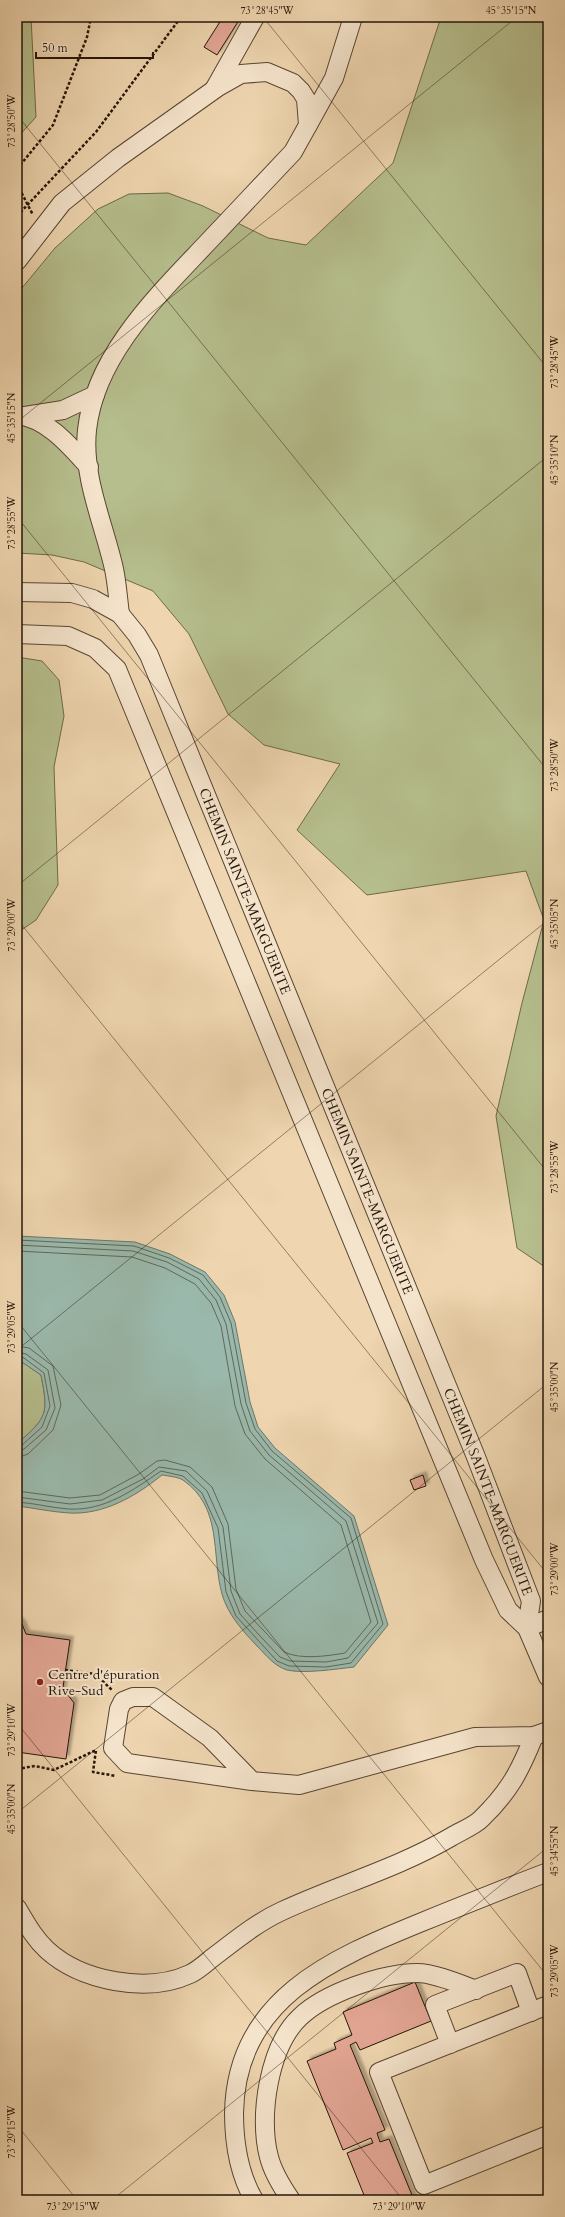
<svg xmlns="http://www.w3.org/2000/svg" width="565" height="2217" viewBox="0 0 565 2217" font-family="Cardo,serif">
<style>
.green{fill:#b6be8d;stroke:#6e6a4a}
.water{fill:#9ab9ac;stroke:#6b776a}
.lines{fill:none;stroke-linecap:round;stroke-linejoin:round}
.shore{stroke:#60675a;stroke-width:1}
.building{fill:#e3a694;stroke:#251508;filter:url(#shadow)}
.minor-casing{stroke:#584532;stroke-width:20}
.path{stroke:#251508;stroke-width:2.5;stroke-dasharray:3 2;stroke-linecap:butt}
.minor{stroke:#f5e4cc;stroke-width:18}
.ticks{fill:none;stroke:#251508;stroke-width:1;stroke-opacity:0.45}
.poi-dot{fill:#8f2418;stroke:#f5e4cc;stroke-width:1.5}
.labels{text-anchor:middle;stroke-width:4;stroke-linejoin:round;paint-order:stroke}
.street-label{font-size:14px;fill:#251508;stroke:#f5e4cc}
.poi-label{font-size:14px;fill:#251508;stroke:#f5e4cc;text-anchor:start}
.neatline{fill:none;stroke:#251508;stroke-width:1.5}
.ticks-label{font-size:10px;text-anchor:middle;fill:#251508}
</style>
<defs>
<filter id="shadow"><feDropShadow dx="3.5" dy="-3.5" stdDeviation="1" flood-color="#0004"/></filter>
</defs>
<rect width="100%" height="100%" fill="#efd6b0"/>
<filter id="stains"><feTurbulence type="fractalNoise" baseFrequency=".005" numOctaves="4"/><feColorMatrix values="0 0 0 0 .2 0 0 0 0 .09 0 0 0 0 .02 0 0 0 .5 -.17"/></filter>
<radialGradient id="worn" r=".72"><stop offset=".6" stop-color="#630" stop-opacity="0"/><stop offset="1" stop-color="#630" stop-opacity=".3"/></radialGradient>
<path class="green" d="M17,17H31L36,117L17,138Z
M441,17H548V1269L517,1248L496,1116L522,1003L544,920L526,871L367,895L297,830L340,764L264,745L228,714L189,634L153,591L84,562L52,555L17,553V294L55,248L98,209L129,194L168,193L203,206L268,238L306,245L393,163Z
M17,657L42,661L59,680L64,716L54,767L58,885L36,920L17,933Z
M17,1361L22,1362L41,1375C49,1415 47,1417 17,1444Z"/>
<path class="water" d="M17,1236L135,1242L170,1254L205,1272L224,1295L235,1322L250,1402L258,1427L275,1448L354,1516L388,1625L354,1667C336,1669 304,1674 287,1670C274,1666 266,1655 257,1646C242,1630 228,1615 222,1594C211,1554 223,1508 183,1480C178,1477 168,1476 162,1475C136,1496 104,1515 69,1513C52,1512 34,1508 17,1506V1444C47,1417 49,1415 41,1375L22,1362L17,1361Z"/>
<g class="lines">
<path class="shore" d="M17,1240L134,1246L169,1258L203,1275L220,1297L231,1323L246,1403L255,1429L272,1451L351,1518L383,1624L351,1663L326,1667L289,1666L277,1661L236,1616L226,1592L218,1528L202,1493L183,1476L161,1471C133,1490 105,1511 69,1509C52,1508 34,1503 17,1502
M17,1245L133,1251L167,1262L199,1279L216,1300L226,1324L241,1404L250,1431L269,1455L346,1521L378,1623L348,1658L326,1662L290,1661L280,1657L260,1636L240,1614L231,1591L223,1527L207,1491L186,1471L159,1467L143,1479L102,1500L70,1504L17,1497
M17,1251L132,1257L165,1268L195,1284L211,1303L221,1326L235,1406L245,1434L265,1459L341,1525L371,1622L345,1653C327,1656 301,1660 284,1652L245,1611L236,1589L228,1524L212,1487L190,1467L165,1460L157,1461L139,1474L100,1495L70,1498L17,1491
M17,1346L29,1348L53,1366L61,1405L53,1430L28,1454L17,1458
M17,1352L26,1354L48,1370L55,1408L46,1430L24,1449L17,1452
M17,1357L24,1358L44,1373L50,1406L42,1427L21,1446L17,1447"/>
</g>
<path class="building" d="M223,17H241L217,55L204,47Z
M423,1475L426,1486L414,1490L410,1480Z
M17,1619L22,1624L26,1634L70,1640L62,1694L68,1695L74,1703L66,1759L17,1752Z
M415,1982L431,2021L360,2050L356,2042L350,2045L385,2130L377,2133L380,2142L389,2139L414,2200H366L347,2153L373,2143L371,2138L343,2150L307,2061L336,2049L334,2043L352,2035L343,2012Z"/>
<g class="lines">
<defs>
<g id="minor">
<path d="M215,88L255,17"/>
<path d="M308,125L334,78L353,17"/>
<path d="M17,261L62,203L118,158L218,87L241,74L267,72L293,83L301,91L306,99L308,125L293,152C265,182 236,212 208,242C159,294 95,355 87,430C82,477 104,524 114,569C117,583 118,599 120,614"/>
<path d="M17,415C47,418 70,446 89,467"/>
<path d="M25,416L63,410L95,395"/>
<path id="s1" d="M17,592L72,593L93,599L120,614L137,635L149,655L476,1457L531,1601L527,1628"/>
<path d="M17,634L68,636L95,648L117,669L484,1560L508,1610L527,1628L548,1677"/>
<path d="M527,1628L548,1619"/>
<path d="M252,1781L210,1738L153,1697H133L123,1701L119,1709L113,1748L127,1763L252,1781L299,1785L475,1737L534,1736L548,1731"/>
<path d="M17,1908C26,1923 34,1938 47,1950C81,1981 147,1994 190,1974C199,1970 208,1961 216,1955C237,1939 258,1922 282,1911C338,1885 398,1868 451,1837C461,1831 474,1826 481,1819C509,1792 520,1771 534,1736"/>
<path d="M548,2005L379,2072L424,2185L548,2135"/>
<path d="M450,2044L435,2005L517,1973L531,2012"/>
<path d="M254,2200C239,2174 234,2143 234,2113C236,1999 331,1959 422,1922C464,1905 506,1888 548,1872"/>
<path d="M291,2200C282,2187 273,2173 269,2157C258,2117 269,2046 300,2017C325,1993 383,1973 417,1973C434,1973 460,1984 476,1990"/>
</g>
</defs>
<use href="#minor" class="minor-casing"/>
<path class="path" d="M17,169L53,125L87,37L91,17
M17,184L33,215
M17,216L96,132L181,17
M65,1670L95,1674L112,1690
M17,1769L35,1766L54,1770L96,1750L93,1772L116,1776"/>
<use href="#minor" class="minor"/>
</g>
<path class="ticks" d="M263,17L548,369M17,115L548,771M17,422L517,17M17,517L548,1173M17,886L548,456M17,919L548,1575M17,1321L548,1977M17,1350L548,920M17,1723L403,2200M17,1813L548,1383M17,2125L77,2200M112,2200L548,1847"/>
<circle class="poi-dot" cx="40" cy="1682" r="4"/>
<g class="labels">
<g class="street-label">
<text dy="5" stroke="none"><textPath href="#s1" startOffset="413">CHEMIN SAINTE-MARGUERITE</textPath></text>
<text dy="5" stroke="none"><textPath href="#s1" startOffset="737">CHEMIN SAINTE-MARGUERITE</textPath></text>
<text dy="5" stroke="none"><textPath href="#s1" startOffset="1061">CHEMIN SAINTE-MARGUERITE</textPath></text>
</g>
<g class="poi-label">
<text x="48" y="1679">Centre d'épuration<tspan x="48" dy="16">Rive-Sud</tspan></text>
</g>
</g>
<rect width="565" height="2217" fill="none" stroke="#efd6b0" stroke-width="44"/>
<path d="M36 52v6h117v-6" fill="none" stroke="#251508" stroke-width="2"/>
<text x="42" y="52" font-size="12" fill="#251508" stroke="#f5e4cc" stroke-width="3" paint-order="stroke">50 m</text>
<rect x="22" y="22" width="521" height="2173" class="neatline"/>
<g class="ticks-label">
<text x="267" y="14">73°28'45"W</text>
<text x="511" y="14">45°35'15"N</text>
<text transform="translate(11 121) rotate(-90)" y="4">73°28'50"W</text>
<text transform="translate(554 362) rotate(-90)" y="4">73°28'45"W</text>
<text transform="translate(11 418) rotate(-90)" y="4">45°35'15"N</text>
<text transform="translate(554 460) rotate(-90)" y="4">45°35'10"N</text>
<text transform="translate(11 523) rotate(-90)" y="4">73°28'55"W</text>
<text transform="translate(554 765) rotate(-90)" y="4">73°28'50"W</text>
<text transform="translate(554 924) rotate(-90)" y="4">45°35'05"N</text>
<text transform="translate(11 925) rotate(-90)" y="4">73°29'00"W</text>
<text transform="translate(554 1167) rotate(-90)" y="4">73°28'55"W</text>
<text transform="translate(11 1327) rotate(-90)" y="4">73°29'05"W</text>
<text transform="translate(554 1387) rotate(-90)" y="4">45°35'00"N</text>
<text transform="translate(554 1569) rotate(-90)" y="4">73°29'00"W</text>
<text transform="translate(11 1730) rotate(-90)" y="4">73°29'10"W</text>
<text transform="translate(11 1809) rotate(-90)" y="4">45°35'00"N</text>
<text transform="translate(554 1851) rotate(-90)" y="4">45°34'55"N</text>
<text transform="translate(554 1971) rotate(-90)" y="4">73°29'05"W</text>
<text transform="translate(11 2132) rotate(-90)" y="4">73°29'15"W</text>
<text x="73" y="2210">73°29'15"W</text>
<text x="399" y="2210">73°29'10"W</text>
</g>
<rect width="100%" height="100%" filter="url(#stains)"/>
<rect width="100%" height="100%" fill="url(#worn)"/>
</svg>
